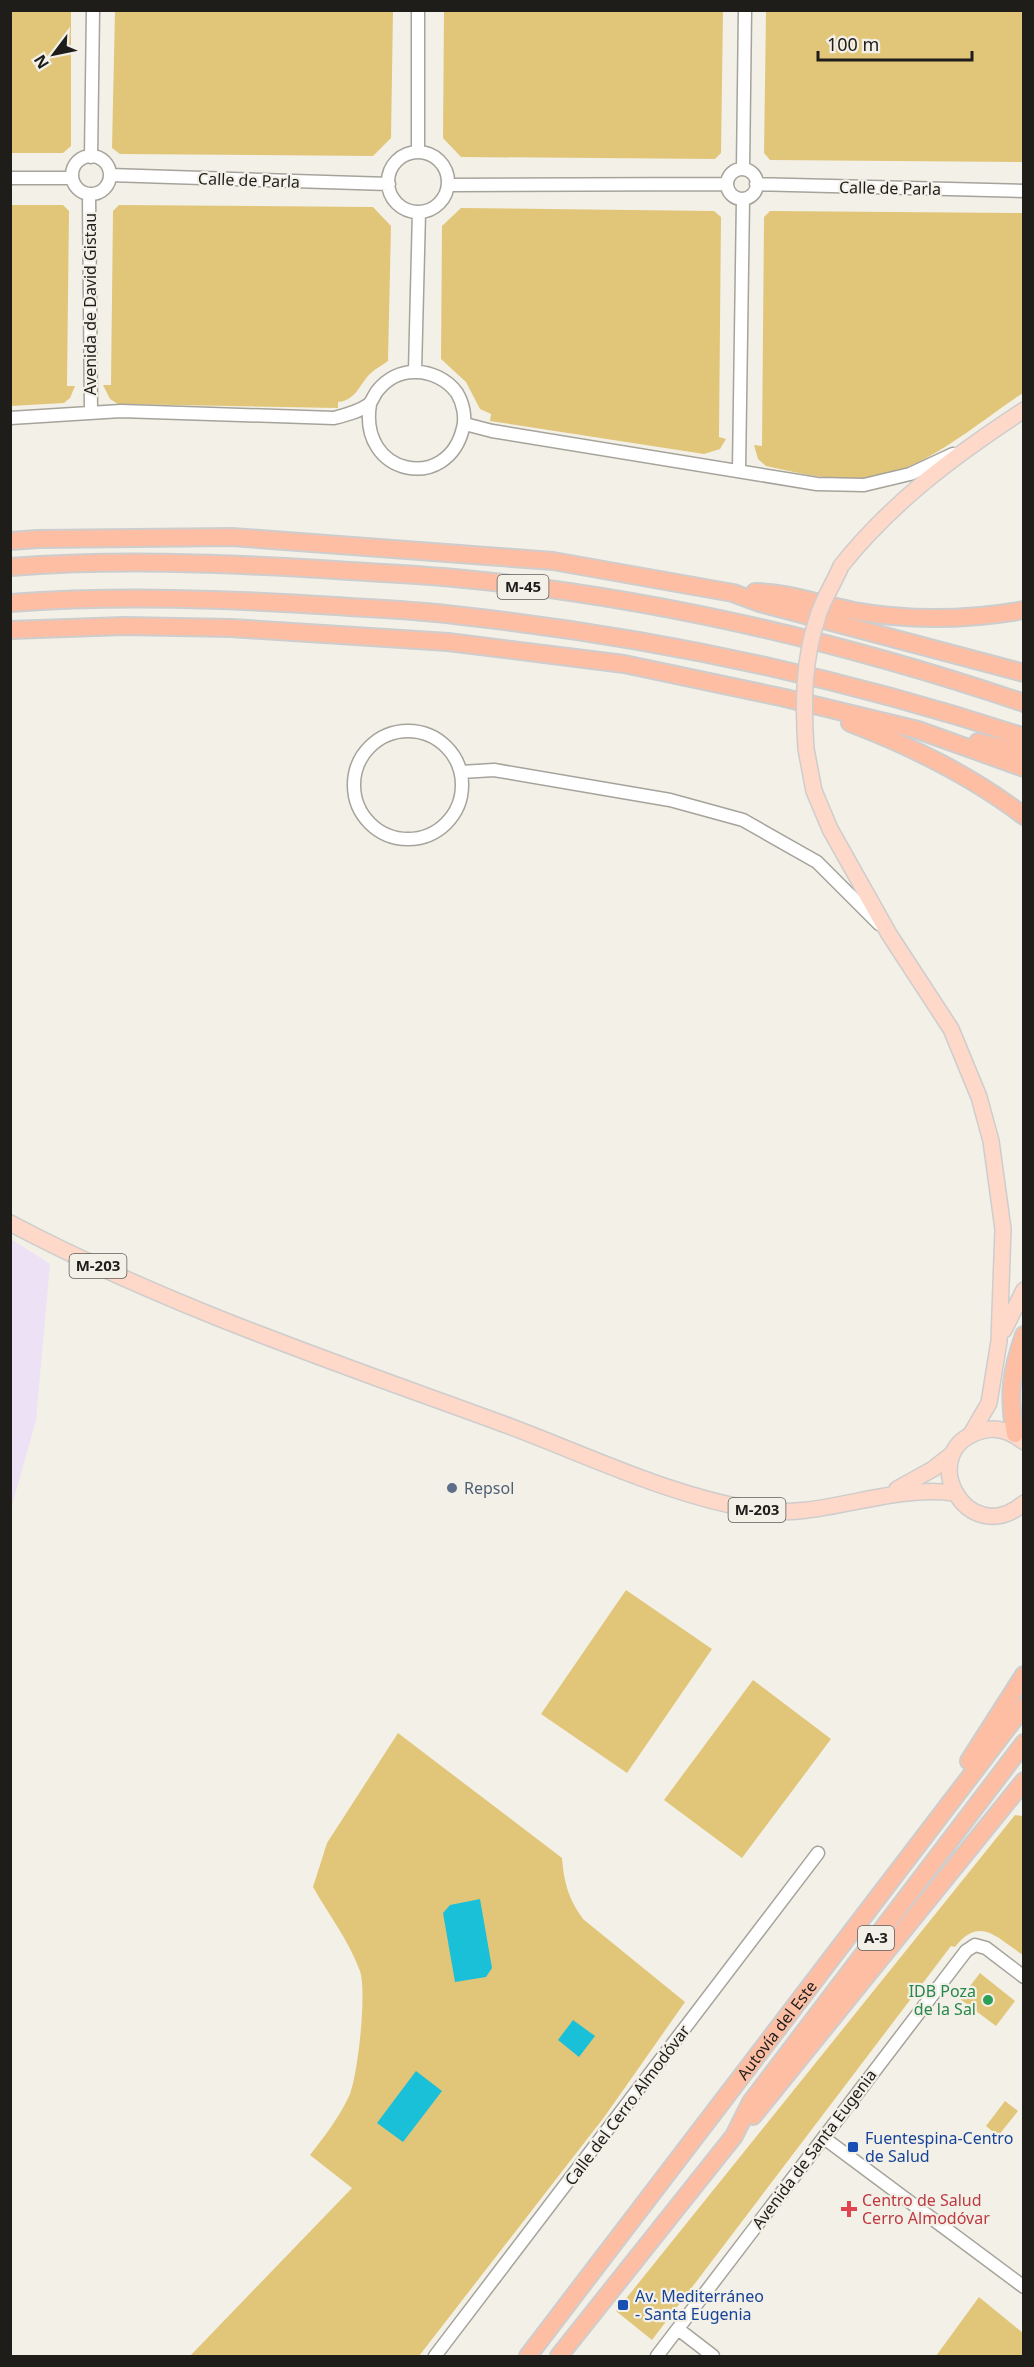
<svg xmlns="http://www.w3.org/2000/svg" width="1034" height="2367" viewBox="0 0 1034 2367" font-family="'Noto Sans',sans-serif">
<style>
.industrial{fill:#ede1f5}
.green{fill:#e1c67a}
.water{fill:#1abfd8}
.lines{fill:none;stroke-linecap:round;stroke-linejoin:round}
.minor-casing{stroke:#a5a39b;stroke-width:15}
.major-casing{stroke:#cecdcd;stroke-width:18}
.highway-casing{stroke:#cecdcd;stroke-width:20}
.minor{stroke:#fff;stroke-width:12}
.major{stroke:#fed8c8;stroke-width:15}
.highway{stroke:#fdbea4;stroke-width:16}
.major-bridge-casing{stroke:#cecdcd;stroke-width:18;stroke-linecap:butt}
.major-bridge{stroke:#fed8c8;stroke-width:15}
.service-dot{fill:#5c6f8a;stroke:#f3f0e7;stroke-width:2}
.leisure-dot{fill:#2e9e5b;stroke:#f3f0e7;stroke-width:2}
.transit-dot{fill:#1a4fb4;stroke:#f3f0e7;stroke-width:2}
.health-dot{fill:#e0444e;stroke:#f3f0e7;stroke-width:2}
.labels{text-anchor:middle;stroke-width:4.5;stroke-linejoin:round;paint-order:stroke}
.shield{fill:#f3f0e7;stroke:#5e5c58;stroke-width:1.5}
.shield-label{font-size:15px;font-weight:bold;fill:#1e1d1a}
.street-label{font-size:16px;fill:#1e1d1a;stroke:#f3f0e7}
.service-label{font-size:16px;fill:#4e5e75;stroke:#f3f0e7;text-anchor:start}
.leisure-label{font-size:16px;fill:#27864d;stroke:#f3f0e7;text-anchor:end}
.transit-label{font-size:16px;fill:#164399;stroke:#f3f0e7;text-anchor:start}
.health-label{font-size:16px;fill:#be3a42;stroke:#f3f0e7;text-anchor:start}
</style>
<rect width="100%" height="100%" fill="#f3f0e7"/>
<path class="industrial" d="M11,1239L50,1264L36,1420L11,1509Z"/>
<path class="green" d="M11,10L71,11V146L63,153H11Z
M115,11H393L391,138L373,156L120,154L112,148Z
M444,11H723L721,153L715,159L461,157L443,138Z
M766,11H1023V162L770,160L764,153Z
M11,205H63L69,211L67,386H75L70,398L64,403L11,406Z
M119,205L373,207L391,226L388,361C383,365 376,368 371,373C359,384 357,400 338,402V408L118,404L110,399L103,385H111L113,211Z
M461,208L714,211L721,217L719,437L726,439L720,449L704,454L490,421L491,414L480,409L466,382L441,359L442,226Z
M770,211L1023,213V393C979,422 925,470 871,478C836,483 799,473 766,466L758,459L754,445L762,446L764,217Z
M626,1590L712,1649L627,1773L541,1714Z
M753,1680L831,1739L742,1858L664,1800Z
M398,1733L562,1858C564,1882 568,1898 583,1919L685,2002L605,2116L419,2356H190L352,2188L310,2155C325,2136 340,2116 350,2094C358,2073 367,1992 360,1971C349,1941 329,1915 313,1887L327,1843Z
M1015,1815L1023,1816V1955C997,1938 980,1915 955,1947L951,1946L652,2340L616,2311Z
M980,1973L1015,2001L996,2026L960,1999Z
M1005,2101L1018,2111L998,2136L986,2126Z
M979,2297L1023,2333V2356H936Z"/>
<path class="water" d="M480,1899L492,1968L486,1977L455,1982L443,1913L450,1905Z
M573,2020L595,2036L579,2057L558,2040Z
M416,2071L442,2091L403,2142L377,2123Z"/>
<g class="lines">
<defs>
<path id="minor" d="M418,10V152
M388 182a30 30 0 1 1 60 0a30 30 0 1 1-60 0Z
M72 175a19 19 0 1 1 38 0a19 19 0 1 1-38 0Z
M91,157L93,10
M743,169L745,10
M727 184a15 15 0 1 1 30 0a15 15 0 1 1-30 0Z
M110,175L389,184
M10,178H72
M756,184L1024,191
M448,185L727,184
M89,194L91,413
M415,371L419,212
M10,418L121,411L334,418C346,415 358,412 368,405C373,401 374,394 378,390C387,379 400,372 414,372C430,371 448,380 457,393C463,403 466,417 463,428C448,493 358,476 370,404
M465,424L492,431L817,484L864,485L910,474L953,454
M739,470L743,199
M354 785a54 54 0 1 1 108 0a54 54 0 1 1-108 0Z
M461,772L494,770L670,800L743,820L817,862L879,924
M824,2138L1024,2287
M678,2329L713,2356
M435,2356L818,1853
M657,2356L966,1951L975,1945L986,1948L1024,1977"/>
<path id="major" d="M841,566C892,502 955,455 1024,410
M806,749L814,791L830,829L889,934L951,1029L979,1097L991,1141L1003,1229L999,1341L989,1403L971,1434
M10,1223C165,1305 334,1362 498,1422C583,1453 666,1495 755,1510C822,1520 886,1484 954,1493
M1004,1330L1024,1290
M1024,1442C1011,1431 997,1426 981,1431C913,1451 967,1552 1024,1503
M897,1489L933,1469L952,1454"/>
<g id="highway">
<path d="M10,541L38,539L232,537L553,561L733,593L760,603L1024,673"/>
<path d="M10,567C113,559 218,563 320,569C365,572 410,574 454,578C648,596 840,641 1024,703"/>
<path d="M755,592C787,592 822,605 854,611C910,621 968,620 1024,610"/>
<path d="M10,603C119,595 227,599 336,606C375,609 415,610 454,615C647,636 839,676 1024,737"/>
<path d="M10,630L124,626L231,628L448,642L624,664L785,698L918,730L1024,768"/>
<path d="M850,723C913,747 970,775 1024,816"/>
<path d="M978,742L1024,752"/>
<path d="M1015,1434C1008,1395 1011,1372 1024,1335"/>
<path d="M969,1761L1024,1675"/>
<path d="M753,2116L1024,1781"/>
<path id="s1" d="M528,2356L1024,1706"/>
<path d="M559,2356L734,2136L751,2102L1024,1743"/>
</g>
</defs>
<use href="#minor" class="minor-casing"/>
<use href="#major" class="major-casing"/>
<use href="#highway" class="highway-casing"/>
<use href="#minor" class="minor"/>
<use href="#major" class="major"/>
<use href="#highway" class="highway"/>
<defs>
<path id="major-bridge" d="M806,749C803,703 803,660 818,616C823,599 834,583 841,566"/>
</defs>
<use href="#major-bridge" class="major-bridge-casing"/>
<use href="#major-bridge" class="major-bridge"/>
</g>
<circle class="service-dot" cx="452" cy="1488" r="6"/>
<circle class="leisure-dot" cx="988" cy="2000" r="6"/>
<g class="transit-dot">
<rect x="847" y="2141" width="12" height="12" rx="3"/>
<rect x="617" y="2299" width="12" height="12" rx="3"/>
</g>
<path class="health-dot" d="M846 2200h6v6h6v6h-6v6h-6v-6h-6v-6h6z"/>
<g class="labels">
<g class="shield">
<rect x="497.5" y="575" width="51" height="24" rx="4.5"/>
<rect x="69.5" y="1254" width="57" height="24" rx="4.5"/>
<rect x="728.5" y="1498" width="57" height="24" rx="4.5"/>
<rect x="858" y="1926" width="36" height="24" rx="4.5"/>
</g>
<g class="shield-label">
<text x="523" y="592">M-45</text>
<text x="98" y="1271">M-203</text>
<text x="757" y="1515">M-203</text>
<text x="876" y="1943">A-3</text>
</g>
<g class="street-label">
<text transform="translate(249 180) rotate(2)" y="6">Calle de Parla</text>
<text transform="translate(890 188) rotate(1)" y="6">Calle de Parla</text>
<text transform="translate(90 304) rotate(-90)" y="6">Avenida de David Gistau</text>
<text dy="6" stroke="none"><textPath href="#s1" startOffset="410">Autovía del Este</textPath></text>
<text transform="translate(627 2105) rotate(-53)" y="6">Calle del Cerro Almodóvar</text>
<text transform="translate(814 2149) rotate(-53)" y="6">Avenida de Santa Eugenia</text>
</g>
<g class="service-label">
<text x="464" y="1494">Repsol</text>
</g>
<g class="leisure-label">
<text x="976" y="1997">IDB Poza<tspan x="976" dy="18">de la Sal</tspan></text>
</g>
<g class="transit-label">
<text x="865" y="2144">Fuentespina-Centro<tspan x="865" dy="18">de Salud</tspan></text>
<text x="635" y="2302">Av. Mediterráneo<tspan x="635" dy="18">- Santa Eugenia</tspan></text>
</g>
<g class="health-label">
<text x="862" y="2206">Centro de Salud<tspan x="862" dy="18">Cerro Almodóvar</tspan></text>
</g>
</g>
<rect width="1034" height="2367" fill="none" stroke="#1e1d1a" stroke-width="24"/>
<g transform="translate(54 54) rotate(238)" stroke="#f3f0e7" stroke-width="4.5" paint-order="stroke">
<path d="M0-4.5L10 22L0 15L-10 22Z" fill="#1e1d1a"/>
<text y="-9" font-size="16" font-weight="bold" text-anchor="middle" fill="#1e1d1a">N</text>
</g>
<path d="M818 51v9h154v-9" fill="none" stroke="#1e1d1a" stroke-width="3"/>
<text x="827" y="51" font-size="18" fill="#1e1d1a" stroke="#f3f0e7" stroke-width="4.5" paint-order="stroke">100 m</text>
</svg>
